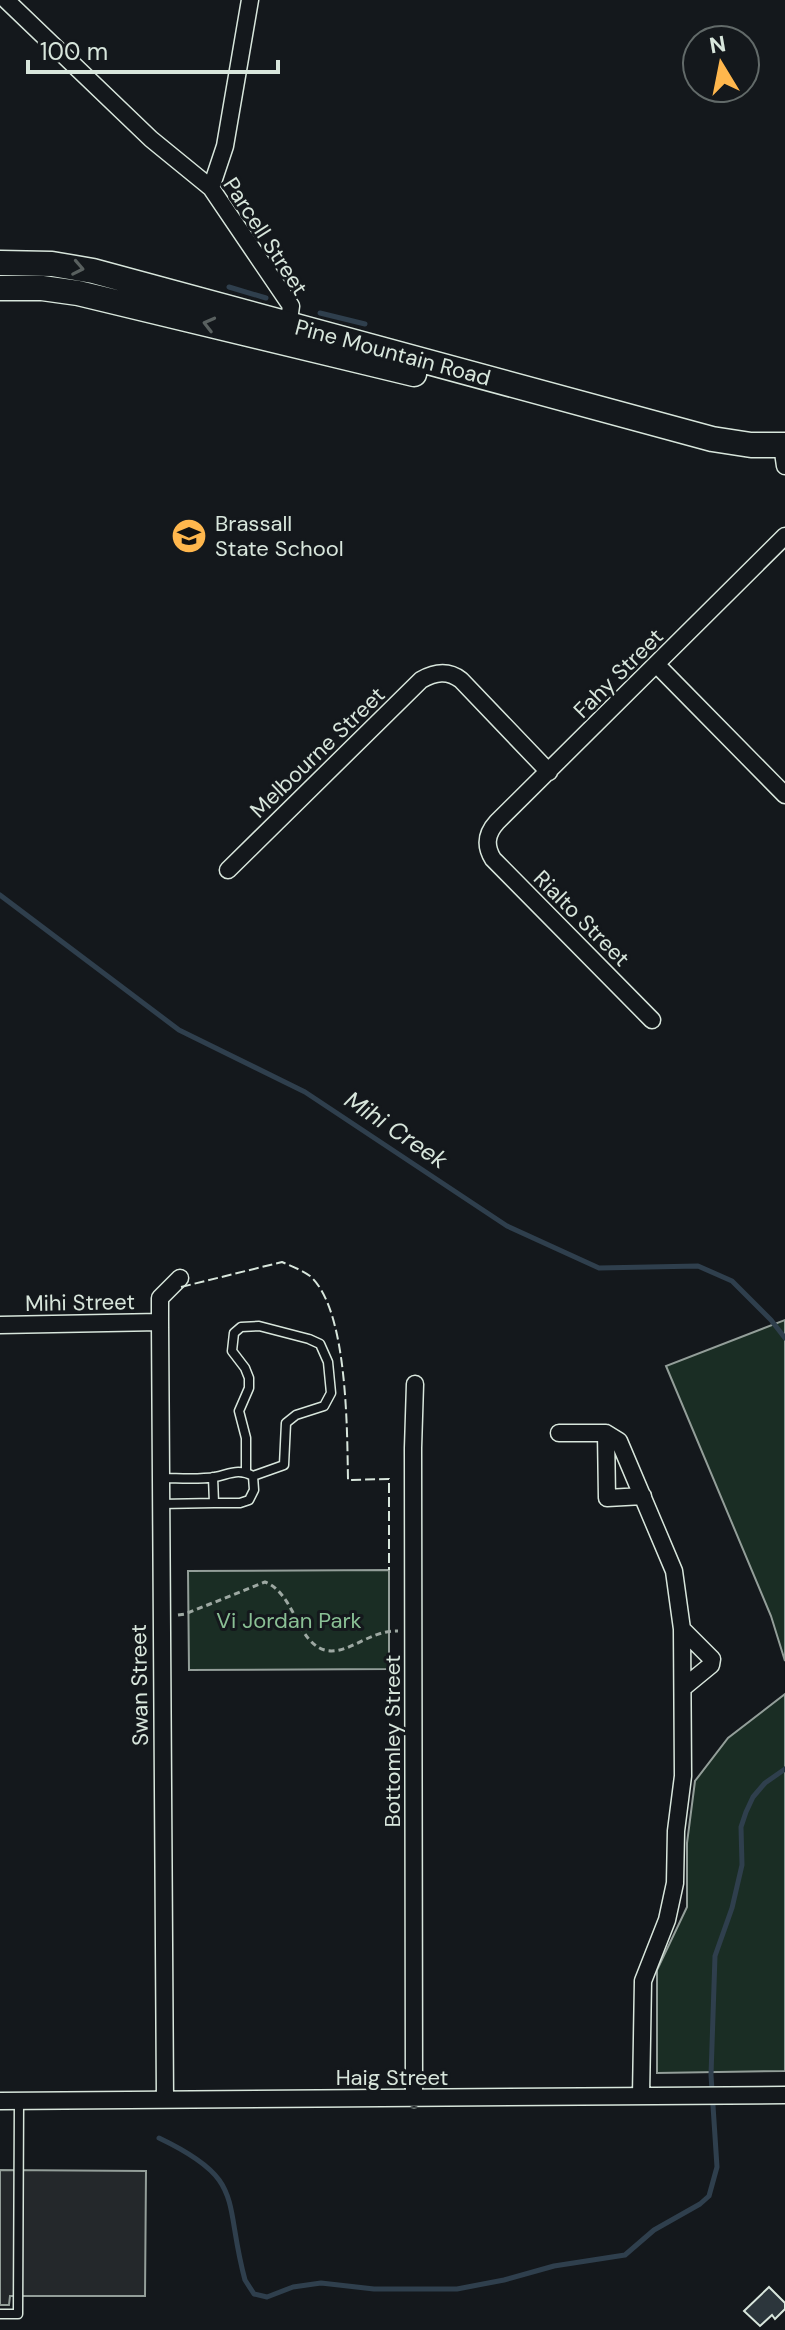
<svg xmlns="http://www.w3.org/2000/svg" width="785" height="2330" viewBox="0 0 785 2330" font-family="'DM Sans',sans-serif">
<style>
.green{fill:#1a2d24;stroke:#939e99;stroke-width:2}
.parking{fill:#24282b;stroke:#939e99;stroke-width:2}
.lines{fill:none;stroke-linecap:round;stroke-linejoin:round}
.stream{stroke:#2f3f4d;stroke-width:5}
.building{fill:#2c363c;stroke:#d8e6dc;stroke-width:2}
.service-casing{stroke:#d8e6dc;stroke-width:11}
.minor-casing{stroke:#d8e6dc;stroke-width:19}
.primary-casing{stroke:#d8e6dc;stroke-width:27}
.path{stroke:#9da8a2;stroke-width:3;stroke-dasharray:6 4;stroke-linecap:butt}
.service{stroke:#14181c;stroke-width:8}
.minor{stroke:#14181c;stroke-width:16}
.primary{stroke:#14181c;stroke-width:24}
.fence{stroke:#d8e6dc;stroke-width:2;stroke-dasharray:10 4;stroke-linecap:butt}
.oneway{stroke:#59605f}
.labels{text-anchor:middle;stroke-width:6;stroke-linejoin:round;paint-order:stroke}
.street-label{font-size:22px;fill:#d8e6dc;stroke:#14181c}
.poi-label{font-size:22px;fill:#d8e6dc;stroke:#14181c;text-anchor:start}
.park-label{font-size:22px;fill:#8ac095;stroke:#14181c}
.water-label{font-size:24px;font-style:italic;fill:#d8e6dc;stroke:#14181c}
</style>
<rect width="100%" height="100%" fill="#14181c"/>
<path class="green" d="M785,1320V1661L771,1616L666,1366Z
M389,1570V1669L189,1670L188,1571Z
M785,1694V2071L657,2073V1970L687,1907V1843L695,1781L728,1738Z"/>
<path class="parking" d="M0,2170L146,2171L145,2296H10L9,2305H0Z"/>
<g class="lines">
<path class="stream" d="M229,287L266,298
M320,313L365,324
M0,895L179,1030L305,1092L507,1226L599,1268L698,1266L732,1281L771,1320L785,1338
M159,2138C247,2180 223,2199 245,2280L254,2294L267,2297L293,2287L321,2283L374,2289H457L504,2280L554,2266L625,2255L654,2230L700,2204L709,2196L717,2167L711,2075L715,1956L732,1908L742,1865L741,1827L746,1812L753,1797L765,1783L785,1769"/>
</g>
<path class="building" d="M769,2287L785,2303V2309L775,2319L772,2315L760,2326L744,2311Z"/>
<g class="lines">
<defs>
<path id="service" d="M246,1473V1438L239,1411L249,1388V1378L245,1368L232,1351L234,1333L241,1327L259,1326L309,1339L320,1344L328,1362L331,1393L324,1406L296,1415L286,1423L284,1465L253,1476
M161,1478C178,1478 198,1480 215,1477C230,1474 238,1468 253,1476L254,1490L249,1500L240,1503H214L213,1477
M161,1504L214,1503
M0,2314H18L19,2101"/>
<path id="minor" d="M6,0L151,139L211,188L291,306L287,333
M211,188L225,146L250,0
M782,445L785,466
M657,665L785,795
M228,870L421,680C435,672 448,670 461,680L549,772
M652,1020L493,859C485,846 486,834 497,822L785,536
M0,1325L160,1322
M559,1433H606L619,1441L674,1571L682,1629L683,1776L676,1831L675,1883L667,1920L643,1981L641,2096
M606,1433L607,1498L643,1496
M682,1629L712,1659L711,1665L683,1688
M414,2099L413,1448L415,1384
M165,2100L160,1322V1298L180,1278
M0,2101L785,2095"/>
<path id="primary" d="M0,263L52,264L93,271L712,439L751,445H785
M0,288H42L78,293L414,374"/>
</defs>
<use href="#service" class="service-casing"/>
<use href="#minor" class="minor-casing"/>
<use href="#primary" class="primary-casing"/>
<path class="path" d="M178,1615L185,1614L265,1582C284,1589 293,1614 303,1631C332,1677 361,1629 398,1631"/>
<use href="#service" class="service"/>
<use href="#minor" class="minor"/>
<use href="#primary" class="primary"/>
<path class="fence" d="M181,1287L282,1262C291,1266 302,1270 310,1276C348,1309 347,1431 348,1480L389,1479V1570"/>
</g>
<defs><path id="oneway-chevron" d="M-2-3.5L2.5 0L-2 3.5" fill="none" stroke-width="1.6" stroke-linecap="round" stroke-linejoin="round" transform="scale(2)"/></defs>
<g class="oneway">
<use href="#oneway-chevron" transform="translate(78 268) rotate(11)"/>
<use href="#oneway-chevron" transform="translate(209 324) rotate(-166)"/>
</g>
<defs>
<symbol id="school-disc" viewBox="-11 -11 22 22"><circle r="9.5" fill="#ffb74d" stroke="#14181c"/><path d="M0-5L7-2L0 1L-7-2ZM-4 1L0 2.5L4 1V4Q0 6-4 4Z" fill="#111"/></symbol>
</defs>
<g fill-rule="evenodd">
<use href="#school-disc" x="169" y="516" width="40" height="40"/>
</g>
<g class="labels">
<g class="street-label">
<text transform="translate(266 236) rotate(57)" y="8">Parcell Street</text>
<text transform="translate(393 352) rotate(15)" y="8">Pine Mountain Road</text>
<text transform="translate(618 673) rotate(-45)" y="8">Fahy Street</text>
<text transform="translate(317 752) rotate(-44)" y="8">Melbourne Street</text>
<text transform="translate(582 918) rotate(45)" y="8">Rialto Street</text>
<text transform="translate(80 1302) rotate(-1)" y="8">Mihi Street</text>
<text transform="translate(139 1685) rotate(-91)" y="8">Swan Street</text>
<text transform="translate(392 1741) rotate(-90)" y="8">Bottomley Street</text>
<text x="392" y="2085">Haig Street</text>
</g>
<g class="poi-label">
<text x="215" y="531">Brassall<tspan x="215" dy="25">State School</tspan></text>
</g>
<g class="park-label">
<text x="289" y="1628">Vi Jordan Park</text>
</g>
<g class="water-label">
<text transform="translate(396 1130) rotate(34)" y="8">Mihi Creek</text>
</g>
</g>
<g transform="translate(721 64) rotate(350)"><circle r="38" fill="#14181c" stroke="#626a69" stroke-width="2"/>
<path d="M0-6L14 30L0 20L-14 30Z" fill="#ffb74d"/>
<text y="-12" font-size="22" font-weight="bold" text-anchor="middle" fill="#d8e6dc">N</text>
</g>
<path d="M28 60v12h250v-12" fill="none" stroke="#d8e6dc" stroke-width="4"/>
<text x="40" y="60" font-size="24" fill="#d8e6dc" stroke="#14181c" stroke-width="6" paint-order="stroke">100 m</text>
</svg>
